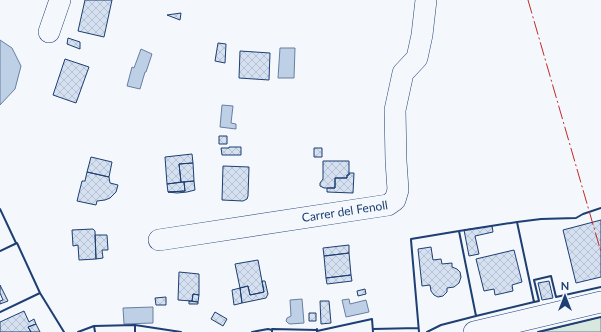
<svg xmlns="http://www.w3.org/2000/svg" width="601" height="332" viewBox="0 0 601 332" font-family="Lato,sans-serif">
<style>
.garden{fill:#d7e8df;stroke:#687fa3}
.water{fill:#bed0e5;stroke:#687fa3}
.building{fill:url(#building-cross-hatch);stroke:#1d3f73}
.lines{fill:none;stroke-linecap:round;stroke-linejoin:round}
.minor-casing{stroke:#1d3f73;stroke-width:22}
.minor{stroke:#f4f7fb;stroke-width:21}
.wall{stroke:#1d3f73;stroke-width:2}
.power{stroke:#c62828;stroke-width:1;stroke-dasharray:14 3 2 3;stroke-linecap:butt}
.labels{text-anchor:middle;stroke-width:3;stroke-linejoin:round;paint-order:stroke}
.street-label{font-size:12px;fill:#1d3f73;stroke:#f4f7fb}
</style>
<defs>
<pattern id="building-cross-hatch" width="8" height="8" patternUnits="userSpaceOnUse"><rect width="8" height="8" fill="#d5e0f0"/><path d="M0 0l8 8M0 8l8-8" fill="none" stroke="#b6c1d1"/></pattern>
</defs>
<rect width="100%" height="100%" fill="#f4f7fb"/>
<path class="garden" d="M601,317V332H538L544,331Z"/>
<path class="water" d="M0,40L12,48L21,66L15,89L0,105Z
M280,48H295L294,78H278Z
M141,49L152,54L146,72H145L140,89L127,86L132,67L134,68Z
M222,105L233,106L231,123L236,124V129L220,127Z
M302,299L304,323L290,324L288,323L286,321L287,318L291,316L290,300Z
M349,299L350,304L366,300L369,312L346,317L342,300Z
M153,307V323L124,324L123,308Z"/>
<path class="building" d="M85,0H112L104,37L78,31Z
M181,13L180,20L167,15Z
M68,38L80,42V49L67,44Z
M218,43L226,44L225,63L215,61Z
M240,51L270,53L269,80L239,78Z
M65,59L89,67L76,103L53,95Z
M219,136H227V144H219Z
M229,147H241V155H222L221,148H229Z
M314,148H322V157H314Z
M192,154L193,163L179,164L181,182L167,184L165,157Z
M91,157L112,162L109,177L87,172Z
M323,161H349V175H347V178H335V188H324L320,186V183L323,179Z
M193,163L194,181L181,182L179,164Z
M223,166L249,167L248,196L247,199L243,201L222,200Z
M87,172L109,177L110,183L118,185L116,192L110,198L105,200L97,201L96,205L77,201L82,181H85Z
M349,173H354L353,193L327,192V188H335V178H347V175H349Z
M194,181L195,190L187,192L177,193L168,192L185,191L184,182Z
M184,182L185,191L168,192L167,184Z
M601,220V277L576,283L563,230Z
M492,226L493,232L475,236L479,254L469,256L464,230Z
M93,229L95,231L96,259L79,260L78,245L73,246L72,230Z
M95,235H107L108,250H102L103,258L96,259Z
M349,245V253L324,256L323,248Z
M431,247L433,260L441,259L442,264L452,263V267L457,269L460,272L461,277L459,283L454,287L447,288V292L443,296L438,297L434,295L431,291L430,285L422,286L418,249Z
M514,250L522,282L512,285L513,291L495,295L494,289L484,291L476,259Z
M349,253L351,275L326,278L324,256Z
M258,260L264,292L250,295L248,286L240,288L235,264Z
M179,272L199,274V295L193,294L192,301L178,300Z
M351,275L352,281L327,284L326,278Z
M262,281H265L268,294L266,298L242,303L240,288L248,286L250,295L264,292Z
M549,281L553,298L542,300L538,283Z
M0,285L8,301L0,304V301L3,300L0,293Z
M240,288L242,303L234,305L232,290Z
M365,289L366,294L358,296L357,291Z
M193,294L199,295L198,302L192,301Z
M166,297V305H156L155,298Z
M189,301L198,302V304H189Z
M320,301H329L331,323L321,324Z
M24,311L29,322L34,319L36,324L28,327L31,332H0V322Z
M215,312L227,319L223,326L211,319Z
M309,313H316V321H309Z
M36,324L40,332H31L28,327Z"/>
<g class="lines">
<defs>
<g id="minor">
<path d="M49,32L60,0"/>
<path id="s1" d="M159,240L388,205L395,200L398,190L396,161L395,110L403,73L417,58L422,35L426,0"/>
<path d="M474,332L601,302"/>
</g>
</defs>
<use href="#minor" class="minor-casing"/>
<use href="#minor" class="minor"/>
<path class="wall" d="M0,209L16,243
M517,222L534,302L476,316L459,231Z
M517,222L541,219L576,218L583,214L601,208
M0,251L17,243L40,293L0,312
M40,293L64,332
M534,301V302L539,301L534,280L551,276L556,297L601,287
M373,329L418,328
M78,332L94,326
M95,332L94,326L135,325V326
M135,332V325L181,332
M252,332L268,329L272,330
M272,332V329L317,330
M317,332V329V331L372,319L373,332
M419,332L411,240V239L459,231
M427,332L441,325L476,316
M538,332L601,317"/>
<path class="power" d="M528,0L601,252"/>
</g>
<g class="labels">
<g class="street-label">
<text dy="4" stroke="none"><textPath href="#s1" startOffset="188">Carrer del Fenoll</textPath></text>
</g>
</g>
<g transform="translate(565 296)" stroke="#f4f7fb" stroke-width="3" paint-order="stroke">
<path d="M0-3L7 15L0 10L-7 15Z" fill="#1d3f73"/>
<text y="-6" font-size="11" font-weight="bold" text-anchor="middle" fill="#1d3f73">N</text>
</g>
</svg>
